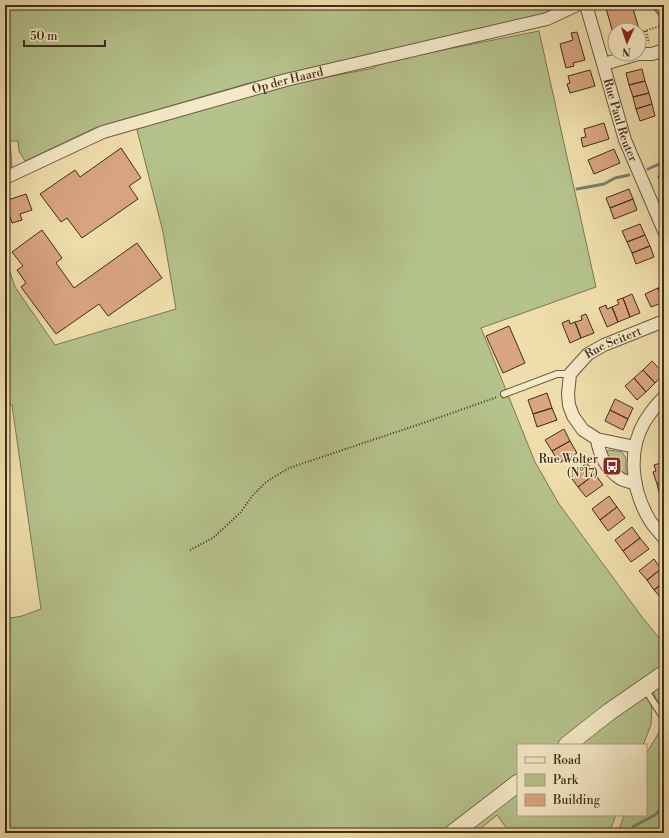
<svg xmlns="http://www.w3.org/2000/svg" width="669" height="838" viewBox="0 0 669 838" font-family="'Libre Bodoni',serif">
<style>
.green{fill:#b5c28c;stroke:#7b7754}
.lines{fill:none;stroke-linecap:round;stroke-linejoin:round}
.stream{stroke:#768273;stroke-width:3}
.building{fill:#d8a580;stroke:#412c1c}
.lane-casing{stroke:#6c5840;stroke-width:8}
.street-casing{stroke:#6c5840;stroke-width:14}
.secondary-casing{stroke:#412c1c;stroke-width:18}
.path{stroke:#412c1c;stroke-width:2;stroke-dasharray:1 2;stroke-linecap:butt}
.lane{stroke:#f5eac8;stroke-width:6}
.street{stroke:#f5eac8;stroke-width:12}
.secondary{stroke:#f5eac8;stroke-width:17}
.labels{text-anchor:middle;stroke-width:3;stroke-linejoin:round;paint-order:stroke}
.street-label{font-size:12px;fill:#412c1c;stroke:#f5eac8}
.poi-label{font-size:12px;fill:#412c1c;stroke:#f5eac8;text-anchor:end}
</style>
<rect width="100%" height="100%" fill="#efdeab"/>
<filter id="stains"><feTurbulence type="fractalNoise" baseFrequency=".005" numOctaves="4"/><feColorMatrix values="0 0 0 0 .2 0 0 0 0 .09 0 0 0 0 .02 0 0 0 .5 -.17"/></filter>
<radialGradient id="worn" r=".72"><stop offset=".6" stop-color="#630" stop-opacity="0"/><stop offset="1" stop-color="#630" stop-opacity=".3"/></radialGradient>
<path class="green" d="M5,5H558L542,15L294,74L249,83L95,128L25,161L19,151L18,141H10L12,168L5,172Z
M539,31L596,287L481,328L535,462L559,504L642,617L664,644V669L639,686L646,698L652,703L651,725L643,745H518V815H616L611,828L608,833H510L497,815L475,833H5V619L22,616L41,609L12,405H5V240L10,272L15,287L55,345L176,309L163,232L136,126L272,88L374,68L377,63Z
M609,450L622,452L626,458V474L622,475L607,456V451Z
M664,684V703H660L656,699L653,691Z
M664,724V833H618L624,815H646V754Z"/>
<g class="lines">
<path class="stream" d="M648,169L664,162
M577,189L604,184L615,178L629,175
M630,833L634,826L655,815L664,806"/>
</g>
<path class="building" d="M605,5H632L641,36H639V30H615V40Z
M651,5H664V22Z
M577,32L585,60L573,63L574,66L566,68L560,44L573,40L571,33Z
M642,69L645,81L629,85L626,73Z
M590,70L595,86L570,93L567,84L570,83L568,76Z
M645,81L649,93L633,97L629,85Z
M649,93L652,104L636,109L633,97Z
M652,104L655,116L640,121L636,109Z
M604,123L609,139L583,147L581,138L586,137L584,129Z
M121,148L141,178L129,186L138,199L82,238L67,218L61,222L40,194L75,170L80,177Z
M614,149L620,163L594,174L588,160Z
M664,174V188L658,176Z
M629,189L633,199L610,208L606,198Z
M26,194L32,210L20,214L22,220L12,223L5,201Z
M633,199L637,210L614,219L610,208Z
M640,224L645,235L627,242L622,231Z
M42,230L62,258L56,263L74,288L137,243L162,278L108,316L99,304L56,334L21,287L26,283L17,270L23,266L12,252Z
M645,235L650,246L632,253L627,242Z
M650,246L654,257L636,264L632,253Z
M664,285V302L658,288Z
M658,288L664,302L651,307L645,294Z
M632,294L640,313L630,317L623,298Z
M623,298L630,317L618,322L612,307L619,304L617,300Z
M606,305L607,309L612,307L618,322L607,327L599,308Z
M586,314L594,333L581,338L575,322L582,320L581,316Z
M569,320L570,324L575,322L581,338L570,343L562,323Z
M509,326L525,363L503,373L486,336Z
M652,361L664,374L655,383L643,370Z
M643,370L655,383L646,392L634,378Z
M634,378L646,392L637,400L625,386Z
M547,393L552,408L533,414L528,400Z
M615,399L633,408L628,419L610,410Z
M552,408L557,420L537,427L533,414Z
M610,410L628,419L623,430L605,421Z
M564,429L570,441L552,451L545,440Z
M570,441L577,453L559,463L552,451Z
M664,462V482L657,484L653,472L656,471L654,465Z
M587,463L595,474L578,487L570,476Z
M595,474L603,485L586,497L578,487Z
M664,482V495L660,496L657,484Z
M664,495V508L660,496Z
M609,496L617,507L600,520L592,509Z
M617,507L625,518L608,531L600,520Z
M632,527L640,538L623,551L615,540Z
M640,538L649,549L631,562L623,551Z
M654,559L661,569L647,580L639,571Z
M661,569L664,572V582L654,590L647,580Z
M664,582V598L662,599L654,590Z"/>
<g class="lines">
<defs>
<path id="lane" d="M504,394L557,374H570
M645,689L663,717"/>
<g id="street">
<path id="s1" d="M586,5L625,140L664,231"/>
<path d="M604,64L638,54H652L664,50"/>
<path id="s2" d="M5,178L103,132L286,80L547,19L577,5"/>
<path d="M664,397C657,404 650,413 645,421C627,451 632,490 649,519C653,526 659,532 664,538"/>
<path d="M597,439C599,455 607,470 621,479C625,481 631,482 636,484"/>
<path id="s3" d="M635,447L597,439L583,430L573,416L569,405L568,394L570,374L588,354L604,345L664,321"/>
</g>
<path id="secondary" d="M567,745L609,712L664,674
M453,833L518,783"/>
</defs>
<use href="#lane" class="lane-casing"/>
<use href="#street" class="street-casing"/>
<use href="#secondary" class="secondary-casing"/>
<path class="path" d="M646,31L649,43
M641,32L664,25
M190,550L213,538L240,513L253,495L266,482L289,468L432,420L497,397"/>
<use href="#lane" class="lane"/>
<use href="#street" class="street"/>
<use href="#secondary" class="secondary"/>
</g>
<defs>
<symbol id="bus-square" viewBox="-11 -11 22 22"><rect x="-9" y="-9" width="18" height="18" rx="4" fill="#8f2418" stroke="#f5eac8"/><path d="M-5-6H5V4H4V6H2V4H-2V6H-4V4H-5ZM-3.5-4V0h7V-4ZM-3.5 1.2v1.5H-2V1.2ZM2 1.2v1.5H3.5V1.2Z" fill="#fff"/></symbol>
</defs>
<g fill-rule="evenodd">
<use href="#bus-square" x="601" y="455" width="22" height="22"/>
</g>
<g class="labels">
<g class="street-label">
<text dy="4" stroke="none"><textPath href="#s2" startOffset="300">Op der Haard</textPath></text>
<text dy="4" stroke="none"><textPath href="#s1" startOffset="120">Rue Paul Reuter</textPath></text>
<text dy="4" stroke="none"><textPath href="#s3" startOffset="170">Rue Seitert</textPath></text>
</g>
<g class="poi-label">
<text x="598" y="463">Rue Wolter<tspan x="598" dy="14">(N°17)</tspan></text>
</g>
</g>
<rect width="669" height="838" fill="none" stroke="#efdeab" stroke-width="20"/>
<rect x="6" y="6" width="657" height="826" fill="none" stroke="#412c1c" stroke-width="2"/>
<rect x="10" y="10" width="649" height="818" fill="none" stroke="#412c1c"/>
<rect x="517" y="744" width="130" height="72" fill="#f5eac8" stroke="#ad9e83"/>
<rect x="525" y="757" width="20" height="6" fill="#f5eac8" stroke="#ad9e83"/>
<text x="553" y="764" font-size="12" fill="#412c1c">Road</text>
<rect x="525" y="774" width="20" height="12" fill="#b5c28c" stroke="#ad9e83"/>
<text x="553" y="784" font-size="12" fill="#412c1c">Park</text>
<rect x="525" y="794" width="20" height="12" fill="#d8a580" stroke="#ad9e83"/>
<text x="553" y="804" font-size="12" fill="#412c1c">Building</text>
<g transform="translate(627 42) rotate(183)"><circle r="19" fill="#f5eac8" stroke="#ad9e83"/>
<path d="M0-3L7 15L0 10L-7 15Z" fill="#8f2418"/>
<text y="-6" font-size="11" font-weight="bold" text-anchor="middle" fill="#412c1c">N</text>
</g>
<path d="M24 40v6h81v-6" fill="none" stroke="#412c1c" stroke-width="2"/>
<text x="30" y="40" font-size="12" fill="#412c1c" stroke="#f5eac8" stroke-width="3" paint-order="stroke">50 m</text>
<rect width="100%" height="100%" filter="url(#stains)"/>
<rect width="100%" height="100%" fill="url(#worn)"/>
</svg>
